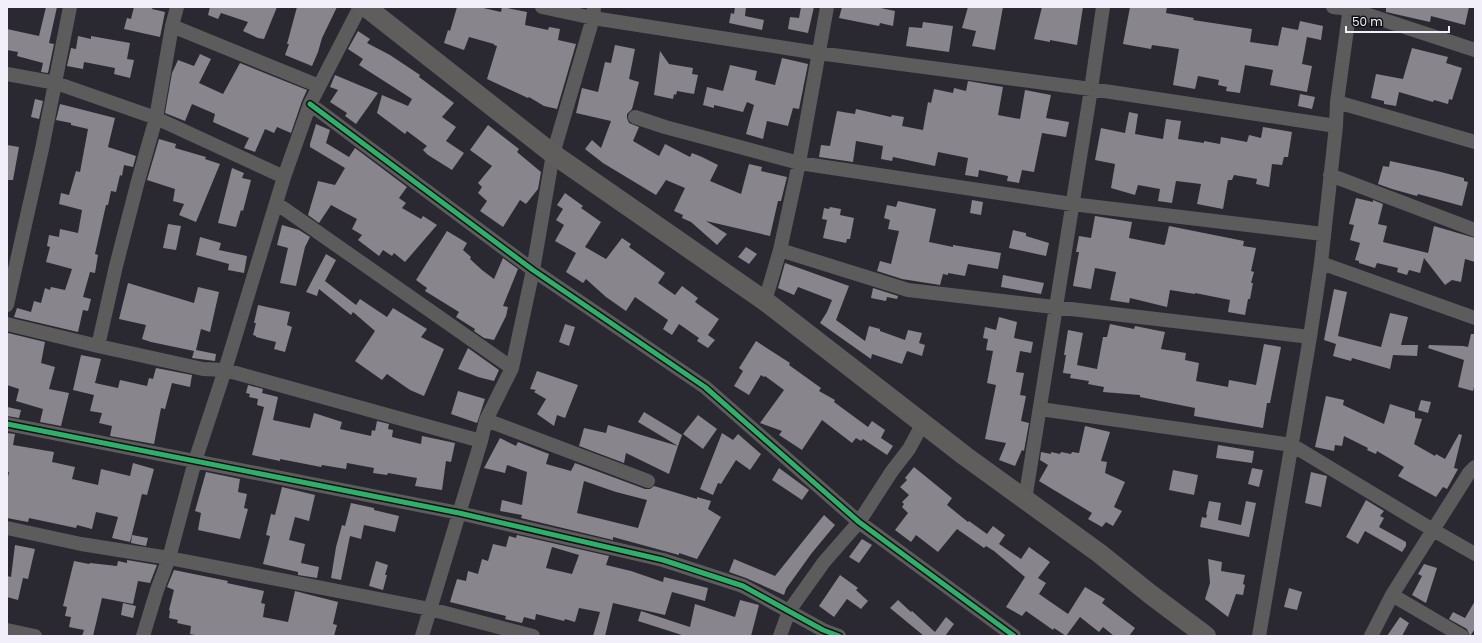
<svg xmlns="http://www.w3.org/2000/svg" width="1482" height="643" viewBox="0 0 1482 643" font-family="Poppins,sans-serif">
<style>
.building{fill:#88868c;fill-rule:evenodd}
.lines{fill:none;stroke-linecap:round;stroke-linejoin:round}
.minor{stroke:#5d5c5c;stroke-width:14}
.secondary{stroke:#605e5d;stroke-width:20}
.cycleway-casing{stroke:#110f16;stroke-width:8}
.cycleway{stroke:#2db169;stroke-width:5}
</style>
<rect width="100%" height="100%" fill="#2a2830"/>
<path class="building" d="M46,7H57L49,43L54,44L48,73L41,72L43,63L17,56L18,52L7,50V29L39,36Z
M134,7H153L152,9L165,12L160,37L124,29L127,18L131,19Z
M210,7H277L264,39L258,38L243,31L248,22L221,13L218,19L208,15Z
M297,7H337L322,38L318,52L312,66L285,55L289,44H287Z
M457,7H479L501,12L502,7L527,12L525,25L548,30L549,27L560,29L558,40L576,44L557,109L544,106L529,97L528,98L487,79L497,46L494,45V44L469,37L464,50L444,43L448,30L450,31Z
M735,7H746L745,16L764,20L762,30L729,23L731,13L734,14Z
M801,7H814L808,33L788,29L790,17L799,18Z
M842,7H876L895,11L893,26L880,23L879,26L839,18Z
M968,7H1003L995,50L972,46L976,31L962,28Z
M1042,7H1083L1077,45L1050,40V42L1034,39Z
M1130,7H1167L1166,13L1194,18L1193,20L1252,29L1250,42L1278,46L1282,27L1298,30L1300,21L1323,26L1321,40L1307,37L1302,64L1312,66L1307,92L1270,85L1273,70L1245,65L1240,93L1226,91L1227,87L1218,85L1219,80L1198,76L1195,89L1173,85L1179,49L1152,45L1151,49L1123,44Z
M1386,7H1469L1465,25L1431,16L1430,22L1386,12Z
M923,22L953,26L949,52L906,46L909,27L922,28Z
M358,31L370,39L367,43L390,55L420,75L419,77L454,103L442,117L456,127L446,141L464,153L452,170L428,155L423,150L427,146L407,131L405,134L377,113L382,95L408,106L412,99L359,65L363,59L348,49Z
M78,36L91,39V36L130,43L127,59L134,60L130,78L114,74L115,68L84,62L83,69L67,66L71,48L76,49Z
M615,45L635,49L629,79L639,82L632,109L627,114V118L629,123L639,127L633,141L659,156L665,144L690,157L692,153L702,157L718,165L710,181L741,194L749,164L762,167L761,171L787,177L781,201H778L770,236L706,221L727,234L717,245L691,222L682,218L683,215L674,211L685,188L666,180L656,195L603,163L585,149L592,140L601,148L611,121L576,113L582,88L598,92L605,62L611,63Z
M1412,48L1448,57L1446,63L1462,68L1452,100L1449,99L1448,104L1434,100L1433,102L1399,92L1396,106L1384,104V101L1371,98L1376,74L1403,79Z
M660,51L669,64L693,68L692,74L698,75L694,94L677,91L676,95L674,94L673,99L654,95Z
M200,54L211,59L199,83L223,94L240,63L307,90L302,101L291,133L277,127L274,133L265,129L255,152L244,148L249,138L213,122L215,114L192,104L185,121L165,113L172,73L178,60L194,66Z
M782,58L808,64L799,109L793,108L788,126L767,121L763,139L746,134L754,105L747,102L743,112L714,105V108L703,105L707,87L723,91L730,65L757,71L755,80L775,85Z
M335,75L378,93L356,124L345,116L347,113L330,102L338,90L330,87Z
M968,81L1003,87L998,115L1020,119L1025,90L1051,95L1046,118L1069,122L1066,137L1042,133L1034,172L1022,170L1019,183L1007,181L1008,176L979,170L978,177L965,175L968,158L938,152L935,166L893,157L892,161L881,159L883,146L856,141L853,162L819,157L821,145L830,146L837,111L855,114L856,109L891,117L892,115L904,117L902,126L923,130L928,102L931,103L934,89L953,93L954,88L966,91Z
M1300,94L1315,97L1312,109L1298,106Z
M35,99L43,101L39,119L31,117Z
M60,104L115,118L108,147L136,156L133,167L124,165L122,176L120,175L116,192L111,191L108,205H106L95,254L98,255L95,273L90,272L83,297L91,299L88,311L83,310L78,332L14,317L17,308L31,312L34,301L41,303L45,288L50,290L51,287L65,290L72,269L46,262L50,247L47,246L49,235L59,237L60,229L78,233L82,210L59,204L61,193L69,195L76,171L80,172L88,129L71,125V123L56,120Z
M1129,112L1138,114L1135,134L1163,139L1166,119L1181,121L1178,139L1204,143V141L1220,144L1221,137L1247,142L1249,135L1261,138L1263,127L1292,132L1288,157H1284L1282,165L1272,164L1269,187L1256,184L1257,179L1234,175L1232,180H1228L1223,209L1197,204L1201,184L1176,181L1172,203L1158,201L1160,189L1138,185L1135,195L1111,188L1115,164L1095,160L1101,128L1125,133Z
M316,124L330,130L326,143L349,157L355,148L407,187L399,198L406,203L402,208L421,219L423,216L437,225L405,262L394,253L392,256L383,250L379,256L358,240L362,235L352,229L357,219L331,205L319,223L308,215L318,181L335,185L345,168L310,147V144Z
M488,125L519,149L517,152L541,172L538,189L526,204L520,200L503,227L480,211L487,201L478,193L482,187L478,183L492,166L470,150Z
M159,139L176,144L175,148L206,157L205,159L220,164L196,222L179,215L184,204L173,201L175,189L147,180Z
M7,145L19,147L13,180H7Z
M1390,161L1437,171L1464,178V181L1468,182L1462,206L1418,194L1417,196L1392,189L1378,184L1383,166L1389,167Z
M232,168L244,173L242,178L251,180L243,211L241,210L236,227L218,223Z
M565,193L583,206L581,208L601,222L585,247L606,259L622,238L631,244L629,247L665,273L658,283L675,295L682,286L698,298L695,302L719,319L708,335L715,340L708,348L697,341L699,338L679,324L672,335L663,329L668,320L635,297L626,311L606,297L586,279L583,283L566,272L576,253L555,241L564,225L556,220L563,209L557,205Z
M1356,198L1373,202V200L1383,204L1378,224L1387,226L1383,242L1428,253L1434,226L1475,238V262L1465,259L1461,282L1452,280L1445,285L1424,258L1420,273L1409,270L1407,275L1397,272L1398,268L1377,263L1375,268L1359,263V261L1355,260L1360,243L1350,240L1354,225L1349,224Z
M972,200L983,202L981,215L970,213Z
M898,201L936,209L929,242L953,247V245L1001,253L998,269L968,264L965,276L948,273V275L943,274L940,285L902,279L877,271L880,261L891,264L899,231L888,229L890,220L884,218L887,205L896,207Z
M830,207L841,209L840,215L854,218L850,239H847L846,243L823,238L827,220L822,219L824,208L829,209Z
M1095,216L1132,222L1129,238L1164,245L1165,244L1169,226L1244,241L1243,246L1256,248L1251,271L1254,272L1251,283H1253L1250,299H1248L1245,315L1228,312L1230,300L1195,293V294L1170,290L1167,307L1130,298L1129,303L1110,300L1116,272L1095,268L1091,289L1073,286L1079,252H1076L1079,236L1091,238Z
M168,224L181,226L176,250L163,248Z
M282,225L299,230L310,237L305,247L296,286L280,283L288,248L277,245Z
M1013,230L1026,233V236L1049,243L1046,256L1009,248Z
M447,231L467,243L463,250L471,257L470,259L482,270L494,279L503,258L518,269L503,306L508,307L506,316L494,340L484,338L474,331L475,329L456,317L459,312L425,291L427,288L416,280Z
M200,237L221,243L219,250L247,256L244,273L228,270L229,264L196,255Z
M746,247L757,254L749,264L738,257Z
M326,254L336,260L325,281L356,305L360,299L387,317L393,308L427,329L421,337L444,349L424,396L410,390L387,374L382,380L355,361L375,331L353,312L351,315L319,289L317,296L306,292Z
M785,263L849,286L836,320L865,341L869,326L880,329V331L905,340L908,330L922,333L919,343L925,345L922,356L907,351L902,364L872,354L871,359L820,323L827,312L832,300L798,287L794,295L778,288Z
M1003,275L1044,283L1041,294L1001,287Z
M128,283L194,303L198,287L219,292L210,332L201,329L196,350L216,354L215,361L192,358L194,351L151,342L142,339L146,325L119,319Z
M873,288L898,296L897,299L887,297L886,301L871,298Z
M1334,289L1347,292L1338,336L1381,347L1390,313L1408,317L1401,345H1418L1417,356L1393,355L1390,369L1352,358L1351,361L1333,356L1336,344L1324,340Z
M258,305L290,312L287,325L292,327L285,352L274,349L276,342L256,337V336L253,335L256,323H254Z
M999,317L1017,322L1014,338L1033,342L1031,353L1020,351L1016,372L1024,373L1020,395L1026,396L1021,421L1029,423L1024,451L1022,450L1015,466L999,460L1006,443L985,439L996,385L987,383L993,351L986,350L988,339L983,338L985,327L996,330Z
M565,324L575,327L569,346L559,342Z
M1110,324L1134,329L1135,326L1165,332L1161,349L1186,353L1185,360L1199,363L1196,381L1228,387L1229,380L1256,385L1264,344L1281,347L1270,403H1267L1263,428L1194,416L1195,408L1140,397V395L1103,392L1104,387L1088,384L1089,381L1070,378L1071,374L1063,373L1066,355H1064L1068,330L1083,333L1077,365L1097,369L1103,337H1107Z
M8,333L45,342L41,363L55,367L49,389L69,393L61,426L40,422L43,409L16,401L19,389L7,385V338Z
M1471,334H1475V383L1473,391L1458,387L1464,360L1428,348L1429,345L1463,346L1468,347Z
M756,341L790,363L789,365L821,388L819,391L835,400L834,402L868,427L872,421L885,430L881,438L893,446L887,455L863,439L861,441L856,438L852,443L822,420L802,450L779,435L782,431L760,423L784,390L765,376L764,377L761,375L749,395L734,386L743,371L739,368Z
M468,348L499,370L494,381L478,377L458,369Z
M81,355L101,359L95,383L118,388L120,380L147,386L149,378L153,379L156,368L192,375L190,387L172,383L165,409L161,408L154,444L110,436L112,426L99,423L102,413L90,411L94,395L73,390Z
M537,371L578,385L565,418L557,415L554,426L537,414L546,399L534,392L536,390L530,389Z
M248,385L263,389L262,393L278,397L273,420L310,428L314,413L342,422L340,429L371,436L372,430L375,431L377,421L389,424L388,429L393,430L392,437L421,444L422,436L455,443L451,462L446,461L442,490L415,486L417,478L388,473L387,475L373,473L374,468L347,463L346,469L322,465L321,467L280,459V461L252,455L264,407L257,405L258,399L249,397L250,394L246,393Z
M458,391L485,399L477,423L451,414Z
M1326,396L1344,400L1343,405L1384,424L1390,404L1415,412V418L1422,419L1414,444L1435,456L1436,454L1445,459L1459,434L1462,435L1454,468L1458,469L1447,489L1443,487L1436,497L1398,476L1404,467L1377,451L1376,454L1367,450L1368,448L1344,436L1342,446L1335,445L1334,451L1315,447Z
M1421,400L1431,402L1428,413L1418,410Z
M7,407L21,410L19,418L7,416Z
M644,412L682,435L678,446L638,422Z
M698,415L717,429L703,449L683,434Z
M608,425L678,446L669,474L626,453L624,463L579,446L584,428L606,433Z
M1085,426L1110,432L1101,461L1107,462L1105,473L1125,482L1114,507L1122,511L1113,526L1106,522L1102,527L1088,519L1092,513L1039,481L1048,465L1040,460L1041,452L1051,454V452L1060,454L1061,452L1071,454L1072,452L1079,453Z
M7,433L15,434L13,445L54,452L52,462L75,467L72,479L98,485L101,469L130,476L133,463L154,469L147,495L142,494L130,542L112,538L118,517L96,512L92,529L77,525L76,528L29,518L28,522L7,518V481L9,472H7Z
M722,433L733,440L738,434L761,454L750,470L736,460L721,484L718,483L713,495L700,489Z
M500,438L516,446L518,442L549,454L546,464L571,471L575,463L645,489H650L654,486L697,499V497L711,501L708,509L721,517L697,559L679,553V555L613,537V540L521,518L522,515L500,511L502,500L522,505L527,472L507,465L505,473L484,468ZM584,481L616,492L647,500L638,528L577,513Z
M1218,445L1254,451L1252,463L1216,458Z
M914,467L952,498L947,505L968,522L969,521L987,534L993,526L1005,535L999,544L1021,559L1029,547L1050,562L1038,578L1046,583L1039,594L1068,614L1085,587L1105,599L1102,603L1135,628L1129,636H1114L1103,627L1099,632L1080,617L1066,636L1054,628L1053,630L1026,611L1022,616L1006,607L1025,577L994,551L986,546L984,548L957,529L938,552L916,535L911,542L895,530L908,513L902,507L904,504L902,502L909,495L900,487L907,480L905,478Z
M779,468L809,490L802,500L772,480Z
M1252,468L1263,470L1259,487L1248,484Z
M1173,470L1198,475L1194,495L1169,490Z
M206,472L240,479L238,492L247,494L244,508L248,509L240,539L198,530L201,513L195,511Z
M1311,472L1327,476L1321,507L1305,503Z
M282,487L315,495L309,521L295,517L289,540L305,544L301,563L319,567L317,578L298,575V572L263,564L270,536L266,535L271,514L275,515Z
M1366,500L1384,511L1380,516L1384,518L1379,527L1406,542V546L1402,552L1365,531L1358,544L1346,537Z
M1209,501L1221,503L1218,520L1241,525L1246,501L1256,503L1249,537L1200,527L1202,517L1206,518L1207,515L1206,514Z
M351,503L374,508V510L399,516L395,532L364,525L361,539L350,536L341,580L331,578L336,547L342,525L345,526Z
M824,515L835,525L811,554L786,589L784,595L746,578L729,572L734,559L775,576Z
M132,535L148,538L146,546L131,543Z
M517,535L609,556L606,565L631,571L663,582L664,577L708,588L705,601L672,592L665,615L613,603L605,636H593L600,612L579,608L575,622L565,619L564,621L536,614L535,620L524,617L522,623L505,619L506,616L450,602L457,579L466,581L468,571L478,574L482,559L488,561L493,544L506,547L509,536L516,538ZM552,547L579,555L572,574L546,568Z
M862,539L872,545L859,563L849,557Z
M15,545L35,549L28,579L23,578L18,600L7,597V576L11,577Z
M1208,559L1222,562L1221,571L1245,575L1243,584L1245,585L1243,595L1236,594L1228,617L1205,599L1210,583Z
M127,560L157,565L150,583L138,581L133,604L102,598L93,636H82L84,630L69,627L71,617L65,616L67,607L63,606L74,561L89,564L90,563L117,566L118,561L127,563Z
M376,561L388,565L385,575H387L383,590L369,586Z
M1424,564L1437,568L1426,603L1412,595L1422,576L1418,574Z
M174,570L228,581L227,583L264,591L261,603L265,604L263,617L288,622L295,591L338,602L333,624L337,625L334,636H200L190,634L191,626L177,623L178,620L169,618L170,611L169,610L174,590L167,587Z
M840,575L858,588L856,590L868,601L861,609L847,599L834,617L819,606Z
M1289,588L1302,592L1297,610L1284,607Z
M740,600L759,605L751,636H685L638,621L641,611L690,627L695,604L735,617Z
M898,600L911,612L912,611L935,632L946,617L954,624L945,636H924L890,608Z
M1475,601V629L1470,636L1467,629L1449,619L1453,612L1465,618Z
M123,603L136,606L133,618L121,615Z
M1400,617L1409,623L1402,636H1387Z"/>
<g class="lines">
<path class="minor" d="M542,7L593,18L818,53L1091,89L1336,126
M1333,7L1350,9L1475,50
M172,26L319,86
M7,74L56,83L156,118L284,177
M1337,102L1475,142
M310,104L533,270L705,387L859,522L1014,636
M635,117L665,127L799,163L1072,204L1323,234
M1330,175L1475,230
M276,203L512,368
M780,250L908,290L1310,337
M1321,263L1475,318
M765,301L780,250L799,163L827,7
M7,305L42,149L70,7
M7,324L98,346L203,369L225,370L481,441
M98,346L116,266L138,181L156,118L172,26L177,7
M1040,409L1292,445L1433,530L1475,554
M486,420L648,481
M7,424L459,513L663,560L743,586L823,630L839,636
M1025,500L1091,89L1103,7
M7,528L81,544L169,558L430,609L533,636
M1392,595L1462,636
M7,630L35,636
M143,636L157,590L169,558L195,461L225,370L284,177L310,104L360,7
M422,636L481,441L486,420L512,368L533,270L553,154L593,18L594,7
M780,636L789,611L824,562L859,522L892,471L909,449L923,423
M1259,636L1310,337L1321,263L1336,126L1337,102L1350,7
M1371,636L1392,595L1469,473L1475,467"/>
<path class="secondary" d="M366,7L553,154L765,301L965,456L1099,553L1150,594L1206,636"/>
<defs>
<path id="cycleway" d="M310,104L533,270L705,387L859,522L1014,636
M7,424L459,513L663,560L743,586L823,630L839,636"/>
</defs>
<use href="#cycleway" class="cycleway-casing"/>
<use href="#cycleway" class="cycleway"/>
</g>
<rect width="1482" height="643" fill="none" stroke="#f2effa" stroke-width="16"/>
<path d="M1346 26v6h103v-6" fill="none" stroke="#f2effa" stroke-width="2"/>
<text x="1352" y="26" font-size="12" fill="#f2effa" stroke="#110f16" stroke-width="3" paint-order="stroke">50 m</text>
</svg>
